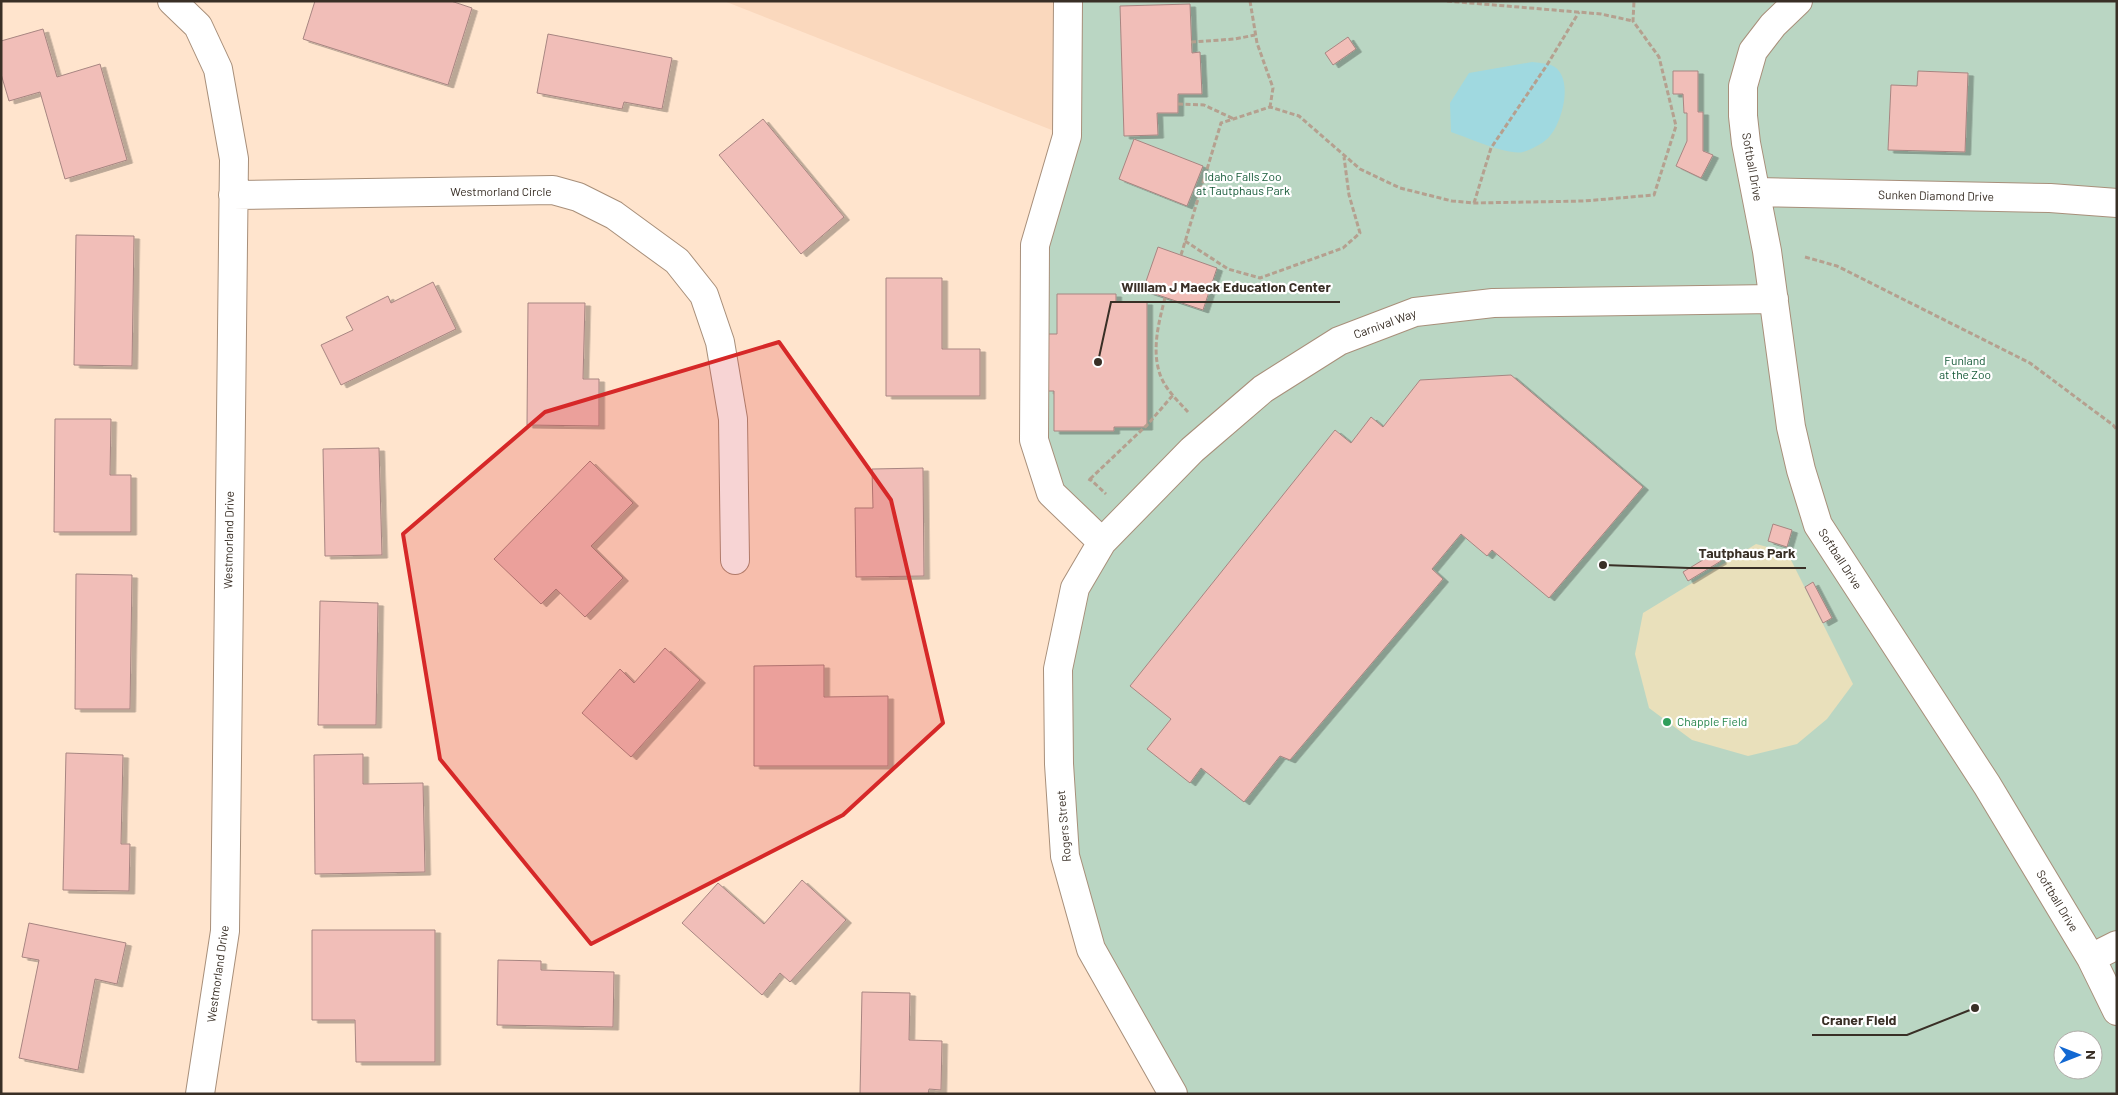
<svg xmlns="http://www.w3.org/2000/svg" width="2118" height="1095" viewBox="0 0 2118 1095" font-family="Barlow,sans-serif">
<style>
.built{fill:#fad8bd}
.green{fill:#bad6c3;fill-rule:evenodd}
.sand{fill:#e9e0bb}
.water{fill:#a0d9e0}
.building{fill:#f1beb8;stroke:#a78581;filter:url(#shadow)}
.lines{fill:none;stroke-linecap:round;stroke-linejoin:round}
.minor-casing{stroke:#a88f7a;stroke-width:30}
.path{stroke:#b5a08f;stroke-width:3;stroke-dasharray:5 2.5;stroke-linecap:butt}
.minor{stroke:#fff;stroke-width:28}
.marked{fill:#d62828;fill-opacity:0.2;stroke:#d62828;stroke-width:4;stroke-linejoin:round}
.leisure-dot{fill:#2e9e5b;stroke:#fff;stroke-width:2}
.labels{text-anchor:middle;stroke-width:4.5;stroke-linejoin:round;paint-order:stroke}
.street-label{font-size:12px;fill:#392f26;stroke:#fff}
.park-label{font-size:12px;fill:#135836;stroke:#fff}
.leisure-label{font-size:12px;fill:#27864d;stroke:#fff;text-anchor:start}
.leader{fill:none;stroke:#392f26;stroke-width:2}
.callout-dot{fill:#392f26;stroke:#fff;stroke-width:2}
.callout-label{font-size:14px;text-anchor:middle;font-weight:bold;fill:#392f26;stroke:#fff;stroke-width:4.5;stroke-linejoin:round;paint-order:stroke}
</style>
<defs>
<filter id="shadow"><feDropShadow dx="5.5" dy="3" stdDeviation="0" flood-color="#0004"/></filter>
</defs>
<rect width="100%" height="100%" fill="#ffe4cd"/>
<path class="built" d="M724,1H1068L1067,136Z"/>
<path class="green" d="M1068,1H2117V1094H1173L1091,949L1065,856L1058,669L1102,542L1051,493L1035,245L1067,136ZM2063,1040H2093V1070H2063Z"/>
<path class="sand" d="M1756,544L1787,552L1853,684L1827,719L1797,744L1748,756L1692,740L1649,708L1635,654L1643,613Z"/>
<path class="water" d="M1532,62C1538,63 1546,63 1551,65C1576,75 1562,126 1547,139C1542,144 1530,150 1523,152C1509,156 1466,137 1451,132L1450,103L1469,73Z"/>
<path class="building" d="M315,1H451L472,8L448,85L303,39Z
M1190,4L1192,53L1200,52L1202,94H1178V113H1157L1158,135L1124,136L1120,6Z
M43,29L57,77L100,64L127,160L65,179L40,92L9,101L1,74V41Z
M548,34L672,58L662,109L624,102L622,109L537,93Z
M1348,37L1356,49L1333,65L1325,53Z
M1673,71H1698V112H1703V151L1713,155L1701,178L1676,166L1687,141V113H1684L1683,94H1673Z
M1918,71L1968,73L1965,152L1888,150L1891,85L1917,86Z
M763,119L844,217L801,254L719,155Z
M1134,139L1203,166L1187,206L1119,179Z
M76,235L134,236L132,366L74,365Z
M1158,247L1217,268L1203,310L1143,290Z
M886,278H942V349H980V396H886Z
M433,282L456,329L341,385L321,345L353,330L346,317L388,296L391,303Z
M1057,294H1116V302H1147V427H1114V431H1054V391H1048V334H1057Z
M528,303H585L583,379H599V426L527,425Z
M1511,375L1643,487L1549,598L1492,550L1487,556L1461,534L1432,569L1443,579L1290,760L1280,756L1244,802L1201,768L1190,783L1147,749L1171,719L1130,686L1335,430L1351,443L1371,417L1383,427L1420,380Z
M55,419H111L110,475H131V532H54Z
M379,448L382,555L325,556L323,449Z
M590,461L633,503L591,546L623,578L585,617L556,589L541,604L494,559Z
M923,468L924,576L856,577L855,508H873L872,469Z
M1773,524L1792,530L1787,547L1768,541Z
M1716,552L1721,561L1688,581L1683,572Z
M76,574L132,575L130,709H75Z
M1813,582L1832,618L1823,623L1805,587Z
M320,601L378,603L376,725H318Z
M665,648L700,680L631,757L582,713L620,669L634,683Z
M824,665V697L888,696V766H754V666Z
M66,753L123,755L121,844H130L129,891L63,890Z
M363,754V784L423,783L425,872L315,874L314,755Z
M802,880L846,920L790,982L780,973L762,995L682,923L718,883L764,924Z
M29,923L126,943L117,984L95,979L78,1070L19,1058L39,960L22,957Z
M312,930H435V1062H356L355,1020H312Z
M498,960L541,961V970L614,972L613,1027L497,1025Z
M862,992L910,993L909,1040L942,1041L941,1090L929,1089L928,1094H860Z"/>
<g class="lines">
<defs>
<path id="minor" d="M172,1L198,26L218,69L234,159L225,931L200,1094
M1068,1L1067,136L1035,245L1034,440L1051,493L1102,542
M1798,1L1773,25L1753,51L1743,86V116L1746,143L1767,251L1791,427L1801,470L1818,525L1987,785L2091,958L2117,1011
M1756,192L2050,198L2117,203
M233,195L553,190L578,197L614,215L677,261L704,295L720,342L733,419L735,560
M2091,958L2117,945
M1173,1094L1091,949L1065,856L1059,764L1058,669L1075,588L1102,542L1192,450L1263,389L1339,341L1415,312L1493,303L1774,299"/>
</defs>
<use href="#minor" class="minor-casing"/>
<path class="path" d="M1250,1L1257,43L1273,88L1270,107
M1447,1L1601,14L1633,21
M1191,42L1235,39L1255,35
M1178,104L1204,105L1234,119
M1474,203L1491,148L1547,65L1579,12
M1185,241L1228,269L1260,278L1343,248L1360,233L1349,195L1344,157
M1181,255L1221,123L1270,107L1299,116L1360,169L1400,188L1452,201L1474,203L1584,201L1654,195L1676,126L1659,57L1633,21L1634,1
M1805,257L1837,266L2030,363L2113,425L2117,430
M1165,298C1159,321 1152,348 1159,371C1163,387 1177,400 1188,412
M1090,479L1148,424L1173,395
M1089,481L1090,479L1106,494"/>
<use href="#minor" class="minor"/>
</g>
<path class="marked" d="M779,342L891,500L943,723L843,815L591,944L440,759L403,534L545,412Z"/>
<circle class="leisure-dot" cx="1667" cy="722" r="5"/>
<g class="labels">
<g class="street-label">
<text transform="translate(1752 167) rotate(80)" y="4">Softball Drive</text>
<text x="501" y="196">Westmorland Circle</text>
<text transform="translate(1936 196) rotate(1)" y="4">Sunken Diamond Drive</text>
<text transform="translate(1385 324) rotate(-20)" y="4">Carnival Way</text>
<text transform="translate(229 540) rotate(-89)" y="4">Westmorland Drive</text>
<text transform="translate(1840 559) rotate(57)" y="4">Softball Drive</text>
<text transform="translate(1064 826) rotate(-95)" y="4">Rogers Street</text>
<text transform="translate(2057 901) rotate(59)" y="4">Softball Drive</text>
<text transform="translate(218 974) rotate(-82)" y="4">Westmorland Drive</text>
</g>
<g class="park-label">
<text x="1243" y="181">Idaho Falls Zoo<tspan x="1243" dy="14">at Tautphaus Park</tspan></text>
<text x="1965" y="365">Funland<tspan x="1965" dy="14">at the Zoo</tspan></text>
</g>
<g class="leisure-label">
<text x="1677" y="726">Chapple Field</text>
</g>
</g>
<path class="leader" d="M1098 362L1111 302H1340M1603 565L1689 568H1806M1975 1008L1907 1035H1812"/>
<g class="callout-dot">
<circle cx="1098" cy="362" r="5"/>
<circle cx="1603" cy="565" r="5"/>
<circle cx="1975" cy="1008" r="5"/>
</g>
<g class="callout-label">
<text x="1226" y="292">William J Maeck Education Center</text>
<text x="1747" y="558">Tautphaus Park</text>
<text x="1859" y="1025">Craner Field</text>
</g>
<rect width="2118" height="1095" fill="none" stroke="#392f26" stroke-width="5"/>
<g transform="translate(2078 1055) rotate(90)"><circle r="24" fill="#ffffff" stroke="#b0aca8"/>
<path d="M0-4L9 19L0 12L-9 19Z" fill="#1268d2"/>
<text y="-8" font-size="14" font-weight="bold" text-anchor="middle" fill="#392f26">N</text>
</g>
</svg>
